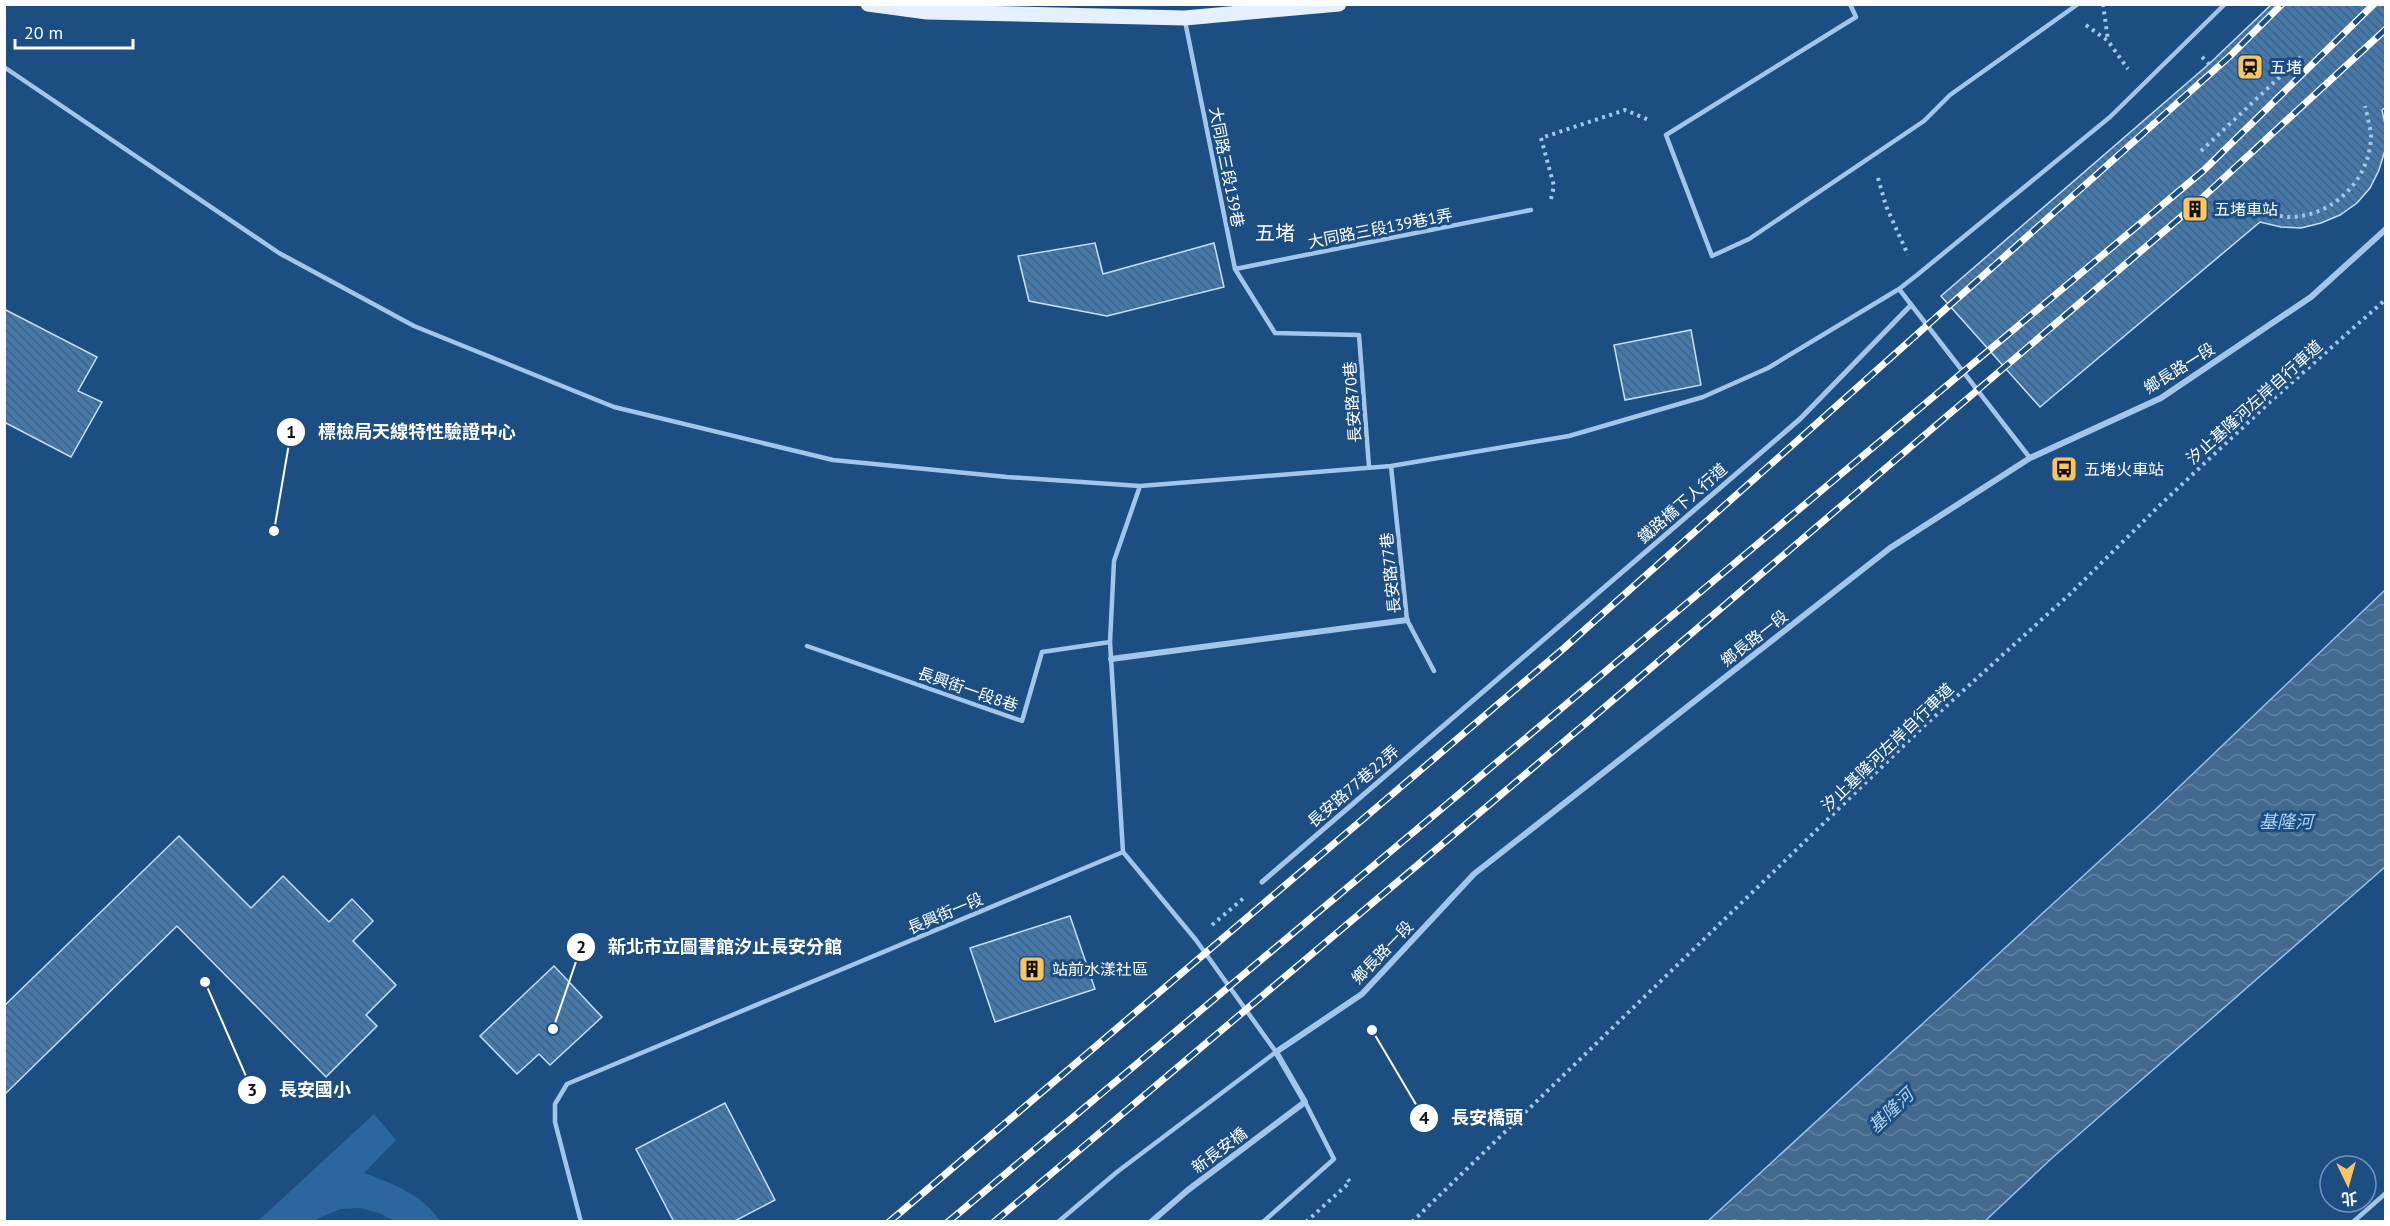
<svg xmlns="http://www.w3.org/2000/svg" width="2390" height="1226" viewBox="0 0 2390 1226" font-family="'PT Sans','Noto Sans TC',sans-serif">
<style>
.pitch{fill:#2c669f}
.water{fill:url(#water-waves);stroke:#95c2ec;stroke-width:1.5}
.building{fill:url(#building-back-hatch);stroke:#c6dff7;stroke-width:1.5}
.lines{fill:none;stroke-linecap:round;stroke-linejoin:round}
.path{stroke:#a2c6ea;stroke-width:4;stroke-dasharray:3 4.5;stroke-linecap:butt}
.service{stroke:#a2c6ea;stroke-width:4.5}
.pedestrian{stroke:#a2c6ea;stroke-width:5}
.minor{stroke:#a2c6ea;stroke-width:6}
.primary{stroke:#e5f0fe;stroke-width:15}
.rail-casing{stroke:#fff;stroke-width:7}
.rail{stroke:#1c4e82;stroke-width:4.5;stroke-dasharray:14;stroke-linecap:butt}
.labels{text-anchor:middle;stroke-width:6;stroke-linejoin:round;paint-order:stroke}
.poi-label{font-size:16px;fill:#fff;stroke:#1c4e82;text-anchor:start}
.street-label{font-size:16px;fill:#fff;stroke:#1c4e82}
.water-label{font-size:18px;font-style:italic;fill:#add0f2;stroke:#1c4e82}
.quarter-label{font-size:20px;fill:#fff;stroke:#1c4e82}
.leader{fill:none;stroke:#fff;stroke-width:2}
.callout-dot{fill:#fff;stroke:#1c4e82;stroke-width:2}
.mark-label{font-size:18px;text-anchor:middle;font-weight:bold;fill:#111}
.callout-label{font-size:18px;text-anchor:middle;font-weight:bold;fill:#fff;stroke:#1c4e82;stroke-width:6;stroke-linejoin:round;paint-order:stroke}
</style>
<defs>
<pattern id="water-waves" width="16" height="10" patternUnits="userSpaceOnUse" patternTransform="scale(1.5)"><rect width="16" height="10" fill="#44698f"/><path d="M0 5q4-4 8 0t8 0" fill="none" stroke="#6080a0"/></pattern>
<pattern id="building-back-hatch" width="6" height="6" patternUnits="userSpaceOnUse" patternTransform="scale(1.5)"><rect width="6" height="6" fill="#4478ab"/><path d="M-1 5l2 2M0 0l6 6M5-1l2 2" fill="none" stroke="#48627c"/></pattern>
</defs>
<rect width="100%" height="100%" fill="#1c4e82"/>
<path class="pitch" d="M374,1114L396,1140L364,1173C393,1184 422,1194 440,1221H395L379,1213L360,1208L341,1209L323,1216L314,1221H258Z"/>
<path class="water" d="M2385,590V867L2052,1158L1985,1221H1708L2155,810Z"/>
<path class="building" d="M2272,4H2386V107L2382,110L2386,129L2385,150L2379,170L2370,188L2357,203L2340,215L2321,223L2301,228L2281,227L2260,222L2040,407L1941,296L2209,64Z
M1095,243L1103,274L1214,243L1224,287L1107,316L1029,301L1018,256Z
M4,309L97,357L78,391L102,402L71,457L4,422Z
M1691,330L1701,385L1625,400L1614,345Z
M179,836L251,908L283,876L329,922L352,899L373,921L353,941L396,985L366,1015L377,1026L326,1077L177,926L4,1095V1006Z
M1070,916L1095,989L995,1022L970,948Z
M554,966L602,1017L550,1065L539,1054L517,1074L480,1036Z
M725,1103L775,1200L733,1222H674L636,1149Z"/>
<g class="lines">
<path class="path" d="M2103,4L2108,40
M2086,25L2108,41L2128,69
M2202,57L2209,64
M2201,151L2301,57
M1878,178L1886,206L1908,255
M1551,199L1554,186L1541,138L1625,110L1649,120
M2258,210C2267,212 2279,217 2289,217C2332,217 2369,181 2371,138C2371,128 2367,116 2365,106
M1212,925L1245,897
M1306,1222L1350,1182L1346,1177
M1412,1222L1923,727L2070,594L2161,504L2270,402L2386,299"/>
<path class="service" d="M1850,4L1856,17L1666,135L1712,256L1749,239L1924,121L1950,95L2078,4
M1185,21L1235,269L1275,333L1359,335L1369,467
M4,67L279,253L414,326L614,407L833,460L1007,477L1140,486L1391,466L1569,436L1703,397L1768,368L1899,289L1917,275L2110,117L2225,4
M1235,269L1531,210
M1899,289L2030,458
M1391,466L1407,620L1434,671
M807,646L1022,721L1042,652L1110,642
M1123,852L1110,642L1114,561L1140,486
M581,1222L555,1122V1104L567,1084L1123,852
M1058,1222L1117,1172L1276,1052L1196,940L1123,852
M1263,1222L1334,1159L1305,1102
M2353,1222L2386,1193"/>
<path class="pedestrian" d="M1262,882L1800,419L1911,305"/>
<path class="minor" d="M1111,659L1407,620
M1151,1222L1188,1190L1305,1102L1276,1052L1362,994L1474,874L1890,548L2030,458L2161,398L2311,297L2386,229"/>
<path class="primary" d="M868,4L927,12L1185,18L1339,4"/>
<defs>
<path id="rail" d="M889,1222L1563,649L2229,57L2282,4
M948,1222L2203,171L2374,4
M994,1222L1592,718L2188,211L2386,29"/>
</defs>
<use href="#rail" class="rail-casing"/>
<use href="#rail" class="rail"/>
</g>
<defs>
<symbol id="station-square" viewBox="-11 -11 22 22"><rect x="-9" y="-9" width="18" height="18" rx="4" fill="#fac55f" stroke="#1c4e82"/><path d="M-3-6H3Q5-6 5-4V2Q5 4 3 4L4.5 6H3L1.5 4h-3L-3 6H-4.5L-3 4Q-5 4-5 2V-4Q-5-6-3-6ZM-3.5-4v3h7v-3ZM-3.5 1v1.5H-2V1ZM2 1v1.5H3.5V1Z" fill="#111"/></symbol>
<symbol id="building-square" viewBox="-11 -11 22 22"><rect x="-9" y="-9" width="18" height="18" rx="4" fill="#fac55f" stroke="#1c4e82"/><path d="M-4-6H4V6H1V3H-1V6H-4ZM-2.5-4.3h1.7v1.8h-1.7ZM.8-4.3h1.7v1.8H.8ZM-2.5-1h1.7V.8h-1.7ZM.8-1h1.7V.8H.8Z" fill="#111"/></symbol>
<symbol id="bus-square" viewBox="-11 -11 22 22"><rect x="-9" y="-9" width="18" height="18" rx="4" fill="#fac55f" stroke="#1c4e82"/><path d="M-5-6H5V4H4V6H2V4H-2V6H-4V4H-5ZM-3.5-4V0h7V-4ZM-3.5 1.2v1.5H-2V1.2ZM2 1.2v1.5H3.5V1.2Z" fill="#111"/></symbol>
</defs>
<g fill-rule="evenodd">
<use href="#station-square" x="2235" y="52" width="30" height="30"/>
<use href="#building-square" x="2180" y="194" width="30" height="30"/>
<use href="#bus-square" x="2049" y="454" width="30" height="30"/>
<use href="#building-square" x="1017" y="954" width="30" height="30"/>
</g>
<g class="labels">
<g class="poi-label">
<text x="2270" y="73">五堵</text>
<text x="2214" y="215">五堵車站</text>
<text x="2084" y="475">五堵火車站</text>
<text x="1052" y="975">站前水漾社區</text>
</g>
<g class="street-label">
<text transform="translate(1227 167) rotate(79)" y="6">大同路三段139巷</text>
<text transform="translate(1380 228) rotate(-11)" y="6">大同路三段139巷1弄</text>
<text transform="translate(2179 368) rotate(-32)" y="6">鄉長路一段</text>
<text transform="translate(1352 402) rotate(-94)" y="6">長安路70巷</text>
<text transform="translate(2254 402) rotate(-42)" y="6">汐止基隆河左岸自行車道</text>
<text transform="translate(1682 503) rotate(-41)" y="6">鐵路橋下人行道</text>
<text transform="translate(1390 573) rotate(-96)" y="6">長安路77巷</text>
<text transform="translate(1754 638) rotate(-38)" y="6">鄉長路一段</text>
<text transform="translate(968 689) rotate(19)" y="6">長興街一段8巷</text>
<text transform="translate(1887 747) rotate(-44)" y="6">汐止基隆河左岸自行車道</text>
<text transform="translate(1353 786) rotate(-41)" y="6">長安路77巷22弄</text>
<text transform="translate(945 913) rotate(-23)" y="6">長興街一段</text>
<text transform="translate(1382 952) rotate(-46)" y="6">鄉長路一段</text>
<text transform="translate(1219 1150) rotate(-37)" y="6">新長安橋</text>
</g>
<g class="water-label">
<text x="2286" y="828">基隆河</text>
<text transform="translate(1891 1111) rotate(-44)" y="6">基隆河</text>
</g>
<g class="quarter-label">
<text x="1275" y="240">五堵</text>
</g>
</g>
<path class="leader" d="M274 531L291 432M553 1029L581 947M205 982L252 1090M1372 1030L1424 1118"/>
<g class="callout-dot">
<circle cx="274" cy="531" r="6"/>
<circle cx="553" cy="1029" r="6"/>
<circle cx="205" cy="982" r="6"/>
<circle cx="1372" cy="1030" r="6"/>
<circle cx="291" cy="432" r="15"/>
<circle cx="581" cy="947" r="15"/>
<circle cx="252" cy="1090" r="15"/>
<circle cx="1424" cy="1118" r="15"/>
</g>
<g class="mark-label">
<text x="291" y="438">1</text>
<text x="581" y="953">2</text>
<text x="252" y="1096">3</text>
<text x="1424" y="1124">4</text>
</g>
<g class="callout-label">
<text x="417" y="438">標檢局天線特性驗證中心</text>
<text x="725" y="953">新北市立圖書館汐止長安分館</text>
<text x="315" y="1096">長安國小</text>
<text x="1487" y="1124">長安橋頭</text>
</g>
<rect width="2390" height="1226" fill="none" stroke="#ffffff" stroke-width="12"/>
<g transform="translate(2348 1184) rotate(175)"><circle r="28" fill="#1c4e82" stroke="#7795b4" stroke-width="1.5"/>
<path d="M0-4.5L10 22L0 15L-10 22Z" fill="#fac55f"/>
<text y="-9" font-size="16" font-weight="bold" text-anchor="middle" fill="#ffffff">北</text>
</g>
<path d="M15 39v9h118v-9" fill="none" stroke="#ffffff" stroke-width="3"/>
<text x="24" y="39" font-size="18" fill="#ffffff" stroke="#1c4e82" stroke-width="4.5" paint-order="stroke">20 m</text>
</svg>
